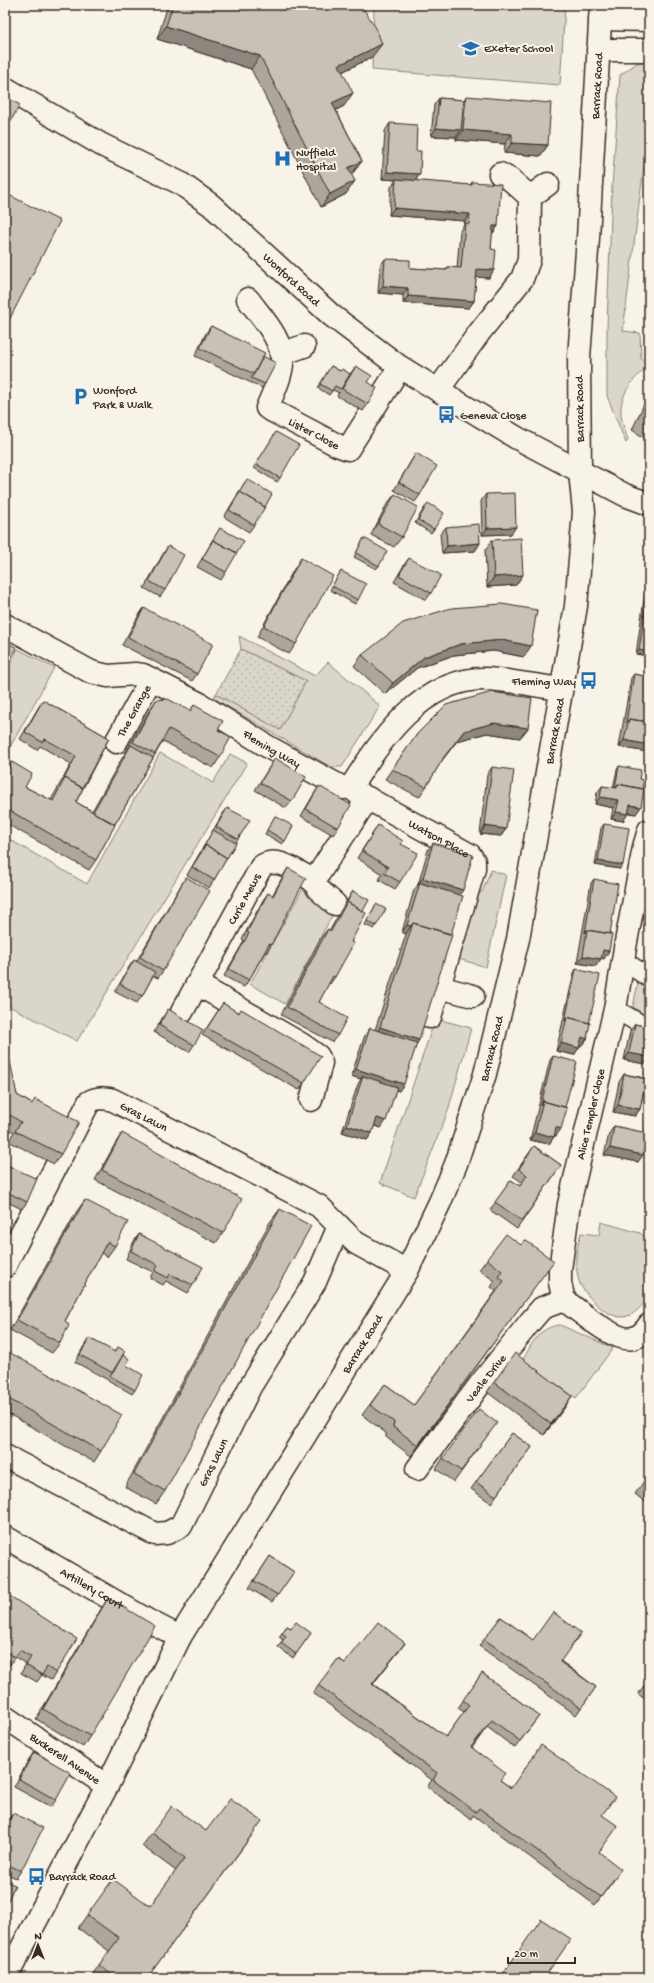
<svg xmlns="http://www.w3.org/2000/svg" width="654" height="1983" viewBox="0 0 654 1983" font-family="'Gochi Hand',sans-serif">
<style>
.grass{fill:#dbd6cb;stroke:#8b8074}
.park{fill:url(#park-dots);stroke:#8b8074}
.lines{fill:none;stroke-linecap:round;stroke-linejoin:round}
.pedestrian-casing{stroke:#3b2a1e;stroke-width:21}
.minor-casing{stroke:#3b2a1e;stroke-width:25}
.tertiary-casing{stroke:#3b2a1e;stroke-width:25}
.pedestrian{stroke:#f7f3e8;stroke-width:18}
.minor{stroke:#f7f3e8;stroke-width:22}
.tertiary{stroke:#f7f3e8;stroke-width:22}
.wall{fill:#aca69d;stroke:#3b2a1e}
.shaded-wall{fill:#8c877f;stroke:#3b2a1e}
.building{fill:#c8c1b6;stroke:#3b2a1e}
.labels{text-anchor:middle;stroke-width:4;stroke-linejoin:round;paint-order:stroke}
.poi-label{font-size:12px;fill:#3b2a1e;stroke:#f7f3e8;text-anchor:start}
.street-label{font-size:12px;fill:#3b2a1e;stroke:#f7f3e8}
</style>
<defs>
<pattern id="park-dots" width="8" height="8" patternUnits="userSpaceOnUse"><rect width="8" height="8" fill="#dbd6cb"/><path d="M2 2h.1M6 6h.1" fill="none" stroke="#bdb8ae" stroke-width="1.8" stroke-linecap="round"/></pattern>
</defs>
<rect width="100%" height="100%" fill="#f7f3e8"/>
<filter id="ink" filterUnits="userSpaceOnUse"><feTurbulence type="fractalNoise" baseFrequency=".025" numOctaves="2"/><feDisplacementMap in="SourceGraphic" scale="8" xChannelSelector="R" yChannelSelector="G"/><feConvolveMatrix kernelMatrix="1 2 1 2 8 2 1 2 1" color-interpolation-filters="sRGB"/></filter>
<g filter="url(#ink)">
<path class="grass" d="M374,5H565L560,85L372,70Z
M649,62V125L623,331L640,333L641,359L649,360V368C635,374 622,393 621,408C620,419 625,430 628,440L626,443L607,396V327L612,187L620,75L637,63Z
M239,636L315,676L328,662L380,706L342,767H331L213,698L216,694L280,730L306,681L241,649Z
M18,649L54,668L5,756V672Z
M160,753L213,783L230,754L247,763L77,1041L5,1004V837L87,884Z
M491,870L506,875L486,967L455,958L474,895L482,892Z
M302,890L335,910L285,1004L250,984Z
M639,977L649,984V1018L633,1007Z
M441,1020L471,1028L448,1111L414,1197L380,1183L431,1031Z
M601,1222L640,1233L649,1240V1297C642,1305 635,1316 623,1317C607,1318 587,1297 580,1284C578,1279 577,1271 576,1266C575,1254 578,1244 581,1233L599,1235Z
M560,1325L613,1348L576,1398L523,1360C532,1343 539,1327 560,1325Z"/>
<path class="park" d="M241,649L306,681L280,730L216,694Z"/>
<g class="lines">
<defs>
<path id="pedestrian" d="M624,961L649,978
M615,1009L649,1029"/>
<g id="minor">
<path d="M600,19L649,20"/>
<path d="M598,50H649"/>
<path id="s1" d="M5,88L102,145L180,183L211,205L331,315L400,367L517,438L625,495L649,504"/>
<path d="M530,197L548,184"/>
<path id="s2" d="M248,299C261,317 284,340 282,364C281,379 272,395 267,408L337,445L348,449L400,367"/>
<path d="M281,354L304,346"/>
<path d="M438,390L479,333L522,279L529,260L530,197L511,180L500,174"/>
<path id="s3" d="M5,625L91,672L108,676L135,674L143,675L200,704L270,748L343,788L351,787C380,740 423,678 485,679C511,680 536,686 561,689"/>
<path id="s4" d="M116,742L151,679"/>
<path id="s5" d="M351,787L356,792L470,855L474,861V869L430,1017"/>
<path d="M649,830L644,847L626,942L615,1009L569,1204L560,1270V1283L564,1300C578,1310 616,1343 633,1338C641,1336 645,1331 649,1325"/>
<path d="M335,904L318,889L314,881L368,798"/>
<path d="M197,984L301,1044L318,1056L321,1063L311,1100"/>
<path d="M439,987L473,996"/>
<path id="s6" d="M182,1012L261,867C276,854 299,873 314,881"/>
<path d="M5,1243L14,1248L5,1266"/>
<path id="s7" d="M14,1248L89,1102C97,1097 104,1098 113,1100L319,1206L356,1243L407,1271"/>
<path id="s8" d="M5,1456L155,1534L167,1533L181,1526L250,1387L315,1282L339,1226"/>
<path id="s9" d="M417,1469L481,1383L530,1322L542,1308L564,1300"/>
<path id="s10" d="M5,1537L147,1620L180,1637"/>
<path id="s11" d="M5,1717L107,1786"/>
</g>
<g id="tertiary">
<path id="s12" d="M6,1978L107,1786L180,1637L407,1271L440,1202L456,1164L485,1074L518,939L576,606L584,512L580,472L579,357L588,238L601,5"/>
</g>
</defs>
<use href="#pedestrian" class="pedestrian-casing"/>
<use href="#minor" class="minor-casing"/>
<use href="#tertiary" class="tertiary-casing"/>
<use href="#pedestrian" class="pedestrian"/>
<use href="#minor" class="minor"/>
<use href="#tertiary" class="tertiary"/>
</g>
<path class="wall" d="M168,5H279L372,57L342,72L344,106L336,110L362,161L352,174L346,194L321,207L251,69L157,39Z
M5,96L10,122L7,126L5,125Z
M466,96L548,145L540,156L504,153L505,144L456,140V137L431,136L434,105L439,98L464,100Z
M390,123L416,151L420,174L415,181L470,185L472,182L498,226L493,233H492L489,278L476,277L474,301L469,308L403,303V295L378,293L380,266L385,259L410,268L446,270L448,267L457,268L460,231L464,224L465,221L389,215L391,187L396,180L382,179L385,131Z
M211,326L263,356L265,384L262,388L195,356L206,333Z
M331,366L340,371L350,374L356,366L368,382V404L363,411L337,396L339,392V393L333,390L329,395L318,388Z
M649,393V441L632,430Z
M276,432L280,478L277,482L254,468Z
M416,453L420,495L415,502L394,490L411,461Z
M245,482L254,525L249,532L224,517Z
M395,494L402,537L394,547L371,535L387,504Z
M486,494L511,534L482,535L481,501Z
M425,507L434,529L431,533L415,523Z
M446,527L480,543L475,551L442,553L440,534Z
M220,528L226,572L221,580L197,567Z
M364,538L379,566L376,569L354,557Z
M492,540L516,585L487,587L485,551Z
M168,546L165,590L160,597L144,588L163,554Z
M301,558L296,644L289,654L257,637L294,569Z
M409,558L431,593L426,600L394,582L404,565Z
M341,571L358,600L355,604L330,590Z
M649,583V656L636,654L646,586Z
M144,608L197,674L192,681L122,645L139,615Z
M537,610L524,657L494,651L454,655L417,668L385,694L354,666L362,655Z
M634,674L649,677V750L647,752L619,747L631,678Z
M43,700L109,738L76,802L92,811L149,711L156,700L190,711L194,705L218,730L220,757L213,768L163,741L115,824L96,860L89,870L5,823V773L12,762L25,787L51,800L71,764L40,746L37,750L20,739L38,708Z
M528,728L520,738L487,733L457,741L442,760L426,787L419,797L385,779L418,733Z
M275,758L292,801L286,808L255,790Z
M619,766L639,779L636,814L628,813L623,821L611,819L613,808L595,804L597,793L602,786L613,788L617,770Z
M492,767L506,829L501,836L480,834L487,775Z
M319,786L338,828L333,835L301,816L314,794Z
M227,808L238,839L214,880L209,888L187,875L222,815Z
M275,816L285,841L282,844L265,834Z
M604,824L620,869L595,865L601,828Z
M378,825L401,844L400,882L395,889L379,880L382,874L357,858Z
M433,843L459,895L419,1040L417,1043L399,1091L396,1090L381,1128L374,1126L372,1133L367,1140L342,1132L358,1084L361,1079L351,1076L365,1035L370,1028L375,1030L406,934L402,932L414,890L418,885L428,850Z
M288,868L271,945L266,953L265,952L249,980L244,987L224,976L244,941L242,939L263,900L268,893L272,896L283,876Z
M186,877L163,971L158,978L153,976L142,996L137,1003L115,992L129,967L134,960L136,962L181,885Z
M594,879L604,959L601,958L596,966L577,963L591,883Z
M353,891L363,911L351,942L335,977L330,984L329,983L319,1002L338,1035L332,1042L281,1015L322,936L328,929L330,930L341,910Z
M376,904V926L374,929L365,925Z
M576,969L589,1023L587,1039L581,1046L580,1045L579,1048L574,1055L556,1051L574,973Z
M223,1003L304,1083L299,1090L202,1035Z
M168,1009L194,1045L189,1052L154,1032L163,1017Z
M635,1024L649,1027V1059L645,1064L624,1060L630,1031Z
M5,1051L17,1095L32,1104L61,1154L54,1164L8,1141L14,1132L5,1127Z
M553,1056L556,1136H554L549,1144L530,1140L550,1060Z
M649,1064V1087L645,1086L640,1109L635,1116L613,1112L619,1082L624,1074L645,1078L647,1067Z
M649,1117V1140H646L638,1162L604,1155L609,1134L614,1126L645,1133L647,1120Z
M122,1133L223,1233L216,1243L95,1180L115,1144Z
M534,1146L561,1165L517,1229L490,1210L511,1180L520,1186L522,1182L513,1176Z
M5,1164L27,1202L22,1209L5,1201Z
M85,1200L115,1246L107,1257L101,1253L65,1321L60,1343L52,1353L10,1330L77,1211Z
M280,1209L165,1491L156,1504L125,1487L270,1222Z
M139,1234L193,1285L188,1293L166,1281L163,1285L150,1278L153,1272L126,1259L134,1241Z
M521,1245L546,1271L411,1456L386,1437V1433L362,1415L385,1384L414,1405L496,1291L491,1287L495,1281L479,1270L487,1259Z
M89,1338L114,1352L118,1347L123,1355L126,1365L135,1390L132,1394L108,1380L75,1362L84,1346Z
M5,1350L101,1451L94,1462L5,1412Z
M494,1382L565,1407L544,1435L487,1392Z
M489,1433L454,1482L436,1469L443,1458Z
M512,1433L532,1447L491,1503L471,1489Z
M649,1474V1505L635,1494Z
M270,1556L294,1572L272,1602L249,1588Z
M5,1593L56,1673L51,1680L42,1675L37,1682L21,1673L26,1664L15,1657L10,1665L5,1661Z
M108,1598L90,1736L83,1747L36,1719L101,1609Z
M501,1617L596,1687L576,1715L479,1646Z
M287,1626L291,1628L311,1633L293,1658L278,1647L283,1640L279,1637Z
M405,1643L373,1684L446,1737L464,1712L458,1708L482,1673L539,1716L515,1748L487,1727L472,1748L500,1780L511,1788L602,1815L599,1852L616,1877L595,1905L473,1815L471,1819L427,1787L432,1780L313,1693L338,1659L345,1663Z
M649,1679V1702L638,1694Z
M34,1752L56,1800L51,1807L14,1787L29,1759Z
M13,1813L21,1871L16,1878L5,1873V1827L8,1820Z
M206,1831L252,1835L147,1978H90L109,1951L78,1928L87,1915L150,1906L176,1871L142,1846L152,1833Z"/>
<path class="shaded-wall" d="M166,26L260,56L251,69L157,39Z
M382,44L372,57L330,78L339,65Z
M353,93L344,106L323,117L332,103Z
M436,128L461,130L456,137L431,136Z
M463,130L512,134L505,144L456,140Z
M512,143L548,145L540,156L504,153Z
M362,161L352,174L339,181L348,168Z
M387,172L420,174L415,181L382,179Z
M355,181L346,194L321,207L330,194Z
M394,208L470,214L465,221L389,215Z
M493,226H498L493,233H488Z
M477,269L494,270L489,278L472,277Z
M383,286L408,288L403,295L378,293Z
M408,296L474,301L469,308L403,303Z
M516,527L511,534L482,535L487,528Z
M480,543L475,551L442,553L447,546Z
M523,575L516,585L487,587L494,577Z
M502,640L531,646L524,657L494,651L454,655L417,668L385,694L393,683L424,657L461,644Z
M639,650L649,652V656L636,654Z
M494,723L528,728L520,738L487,733L457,741L437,767L464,731Z
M624,740L649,745V750L647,752L619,747Z
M600,797L619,800L613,808L595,804Z
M630,805L641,807L636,814L625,812Z
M616,812L628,814L623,821L611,819Z
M485,826L506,829L501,836L480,834Z
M598,861L623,865L620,869L595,865Z
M423,878L463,890L458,897L420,883L417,885Z
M407,925L411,926L406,934L402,932Z
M603,950L609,951L604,959L598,957Z
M583,956L601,959L596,966L577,963Z
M380,1027L419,1040L412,1051L372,1038Z
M582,1037L587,1039L581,1046L577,1045Z
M561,1043L579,1048L574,1055L556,1051Z
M629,1053L649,1057V1059L645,1064L624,1060Z
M356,1069L404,1084L399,1091L362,1080L363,1076L361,1079L351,1076Z
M647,1082L649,1083V1087L644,1086Z
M618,1105L640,1109L635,1116L613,1112Z
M377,1118L386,1121L381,1128L372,1125Z
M347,1125L372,1133L367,1140L342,1132Z
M556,1127L561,1129L556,1136L551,1135Z
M535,1132L554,1137L549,1144L530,1140Z
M646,1135L649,1136V1140L644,1139Z
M610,1148L643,1155L638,1162L604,1155Z
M572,1396L565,1407L544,1435L551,1424Z
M405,1643L400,1650L367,1691L372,1684Z"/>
<path class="building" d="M173,5H279L289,8L295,5H361L376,28L382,44L339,65L353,93L332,103L362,161L348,168L355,181L330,194L260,56L166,26Z
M5,96L20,105L10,122L5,119Z
M466,96L551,103L548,145L512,143V134L463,130Z
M439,98L464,100L461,130L436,128Z
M390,123L417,125L416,151H421L420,174L387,172Z
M396,179L472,185V182L501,184L498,226H493L491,249L496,250L494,270L477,269L474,301L408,296V288L383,286L385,259L410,260V268L447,270L448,267L461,268L465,223L469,224L470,214L394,208Z
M5,193L60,221L5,328Z
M211,326L265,353L254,374L200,348Z
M263,356L276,363L265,384L251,378L254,374Z
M331,366L340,371L342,369L350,374L341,389L335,386L332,391L320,384Z
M356,366L372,376L368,382L377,388L368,404L342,389Z
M649,402V416L644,412Z
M276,432L299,445L280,478L256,464Z
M416,453L437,466L420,495L399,482Z
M247,479L272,494L265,507L240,492L237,495Z
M240,492L265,507L254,525L229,510Z
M515,493L516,527L487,528L486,494Z
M395,494L418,507L402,537L378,524Z
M428,503L444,513L434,529L418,520Z
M479,524L480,543L447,546L446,527Z
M220,528L244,541L237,553L213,540L210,544Z
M364,538L387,551L379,566L356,553Z
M521,538L523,575L494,577L492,540Z
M213,540L237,553L226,572L202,559Z
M168,546L184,555L165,590L149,581Z
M301,558L333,576L296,644L264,626Z
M409,558L441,575L431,593L399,575Z
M341,571L366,584L358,600L332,586Z
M649,583V652L639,650Z
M502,604L537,610L531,646L502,640L461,644L424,657L393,683L362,655L403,623L451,608Z
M144,608L213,644L197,674L128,637Z
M5,641L17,648L5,668Z
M634,674L649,677V722L629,719L626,723Z
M492,692L532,698L528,728L494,723L464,731L444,757L426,787L392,769L418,733L446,705Z
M168,699L190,711L194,705L223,721L218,730L231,737L220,757L169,729L155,754L133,742L156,700Z
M43,700L109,738L82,788L65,778L63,781L76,756L45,739L42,742L25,732Z
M629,719L649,722V745L624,740Z
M131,745L153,758L115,824L93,812Z
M275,758L306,777L292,801L260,783Z
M12,762L32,774L25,787L53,801L65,778L83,788L76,802L115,825L96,860L5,808V774Z
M619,766L641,770L639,779L644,780L642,789L618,784L615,788Z
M492,767L514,770L506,829L485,826Z
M618,784L644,789L641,807L630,805L628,814L616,812L619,800L600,797L602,786L617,788Z
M319,786L351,805L338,828L306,809Z
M227,808L250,820L238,839L216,827Z
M275,816L293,826L285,841L267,830Z
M604,824L629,828L623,865L598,861Z
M378,825L403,841L401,844L418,853L400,882L384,873L388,867L362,851Z
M213,830L236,843L227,858L206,845L203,848Z
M433,843L473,855L463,890L423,878Z
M206,845L227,858L214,880L192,867Z
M288,868L306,878L271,945L269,944L249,980L229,969L249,933L247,932L268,893L273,896Z
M186,877L210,891L163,971L140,957Z
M594,879L618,884L610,934L587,930L585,933Z
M420,883L463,896L451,934L413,923L411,926L407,925Z
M353,891L369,900L363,911L347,902Z
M347,902L366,913L351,942L354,943L335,977L333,976L319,1002L347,1018L338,1035L287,1007L328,929L331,931Z
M376,904L386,909L376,926L367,921Z
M413,923L452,935L419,1040L380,1027Z
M587,930L612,934L609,951L603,950L601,959L583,956Z
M134,960L155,972L142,996L120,984Z
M576,969L600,975L589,1023L567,1017L565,1021Z
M223,1003L239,1013L241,1009L321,1056L304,1083L207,1028Z
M168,1009L203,1030L194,1045L159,1025Z
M567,1017L590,1023L587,1039L582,1037L579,1048L561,1043Z
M635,1024L649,1027V1057L629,1053Z
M370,1028L417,1043L404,1084L356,1069Z
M5,1051H8L17,1095L32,1104L35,1099L79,1122L61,1154L15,1131L21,1122L5,1112Z
M553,1056L577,1062L565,1107L543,1101L541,1105Z
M649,1069V1083L647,1082Z
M624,1074L646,1079L640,1109L618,1105Z
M363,1076L397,1087L386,1121L377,1118L372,1133L347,1125Z
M543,1101L567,1108L561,1129L556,1127L554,1137L535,1132Z
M649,1121V1136H647V1133Z
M614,1126L647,1133L643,1155L610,1148Z
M122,1133L242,1199L223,1233L102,1170Z
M534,1146L561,1165L522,1221L495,1202L511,1180L520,1186L527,1175L519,1169Z
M5,1164L37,1179L27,1202L5,1191Z
M85,1200L128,1222L115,1246L107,1242L65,1321L69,1325L60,1343L17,1320Z
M280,1209L311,1226L165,1491L134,1474Z
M139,1234L203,1267L193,1285L170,1274L168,1278L155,1271L158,1265L131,1251Z
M506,1234L521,1245L525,1240L554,1261L418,1445L393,1427L394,1422L370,1405L385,1384L414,1405L504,1281L498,1277L502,1271L487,1259Z
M89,1338L115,1352L118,1347L125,1351L113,1373L80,1355Z
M5,1350L122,1415L101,1451L5,1397Z
M515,1353L572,1396L551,1424L494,1382Z
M123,1355L129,1359L126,1365L143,1375L135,1390L110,1376Z
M479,1409L497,1423L461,1471L443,1458Z
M512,1433L532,1447L496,1496L476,1482Z
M649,1474V1485L644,1481Z
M270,1556L294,1572L278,1595L254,1581Z
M5,1593L77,1639L56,1673L47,1667L42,1675L26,1665L31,1657L20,1650L15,1657L5,1651Z
M108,1598L155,1626L90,1736L43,1709Z
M553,1612L581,1633L560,1662L596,1687L581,1708L484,1639L501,1617L533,1640Z
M296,1622L311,1633L296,1654L281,1643L286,1636L282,1633L287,1626L291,1628Z
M378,1622L405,1643L372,1684L446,1737L469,1705L463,1700L482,1673L539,1716L520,1741L492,1720L471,1747L505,1773L500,1780L511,1788L541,1745L615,1797L602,1815L618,1826L599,1852L621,1869L601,1897L479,1808L476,1812L433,1780L437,1773L318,1685L338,1659L345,1663Z
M649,1679V1691L643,1687Z
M5,1733L10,1736L5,1745Z
M34,1752L71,1773L56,1800L19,1779Z
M230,1799L262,1821L147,1978H116L99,1965L119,1938L87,1915L113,1879L150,1906L185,1858L152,1833L172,1806L206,1831Z
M13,1813L43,1828L21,1871L5,1863V1830Z
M5,1881L15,1885L5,1907Z
M541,1919L571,1939L548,1972L557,1978H500Z"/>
</g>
<defs>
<symbol id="school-bare" viewBox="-9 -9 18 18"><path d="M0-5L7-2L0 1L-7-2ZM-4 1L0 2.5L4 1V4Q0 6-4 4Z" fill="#1f6fb2" stroke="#f7f3e8" stroke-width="2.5" paint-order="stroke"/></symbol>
<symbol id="hospital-bare" viewBox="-9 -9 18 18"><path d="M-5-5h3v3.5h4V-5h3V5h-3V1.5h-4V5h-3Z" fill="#1f6fb2" stroke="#f7f3e8" stroke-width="2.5" paint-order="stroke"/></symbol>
<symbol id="parking-bare" viewBox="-9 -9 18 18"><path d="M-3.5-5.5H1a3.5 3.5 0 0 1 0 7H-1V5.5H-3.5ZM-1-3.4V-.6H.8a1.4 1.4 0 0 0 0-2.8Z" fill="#1f6fb2" stroke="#f7f3e8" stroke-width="2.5" paint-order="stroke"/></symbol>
<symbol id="bus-bare" viewBox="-9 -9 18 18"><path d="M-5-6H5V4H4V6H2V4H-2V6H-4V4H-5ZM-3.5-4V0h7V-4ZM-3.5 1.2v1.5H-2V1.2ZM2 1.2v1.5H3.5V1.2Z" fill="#1f6fb2" stroke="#f7f3e8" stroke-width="2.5" paint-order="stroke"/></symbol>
</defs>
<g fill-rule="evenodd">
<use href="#school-bare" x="458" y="36" width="25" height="25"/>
<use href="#hospital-bare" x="270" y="146" width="25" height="25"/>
<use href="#parking-bare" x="68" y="384" width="25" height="25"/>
<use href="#bus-bare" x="434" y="402" width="25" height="25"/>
<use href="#bus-bare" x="576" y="668" width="25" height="25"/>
<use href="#bus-bare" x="24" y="1864" width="25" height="25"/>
</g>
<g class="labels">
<g class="poi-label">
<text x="484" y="52">Exeter School</text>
<text x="296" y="156">Nuffield<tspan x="296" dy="14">Hospital</tspan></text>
<text x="93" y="394">Wonford<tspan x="93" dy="14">Park &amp; Walk</tspan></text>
<text x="460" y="419">Geneva Close</text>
<text x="576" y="685" text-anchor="end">Fleming Way</text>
<text x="49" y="1880">Barrack Road</text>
</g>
<g class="street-label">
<text dy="4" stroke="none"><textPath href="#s12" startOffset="2024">Barrack Road</textPath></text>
<text dy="4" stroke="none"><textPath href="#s1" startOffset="347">Wonford Road</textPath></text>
<text transform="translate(579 409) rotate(-91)" y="4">Barrack Road</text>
<text dy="4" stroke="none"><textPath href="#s2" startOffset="175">Lister Close</textPath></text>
<text dy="4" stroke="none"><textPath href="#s4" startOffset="36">The Grange</textPath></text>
<text dy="4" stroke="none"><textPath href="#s12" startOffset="1376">Barrack Road</textPath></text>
<text dy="4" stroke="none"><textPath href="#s3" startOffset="299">Fleming Way</textPath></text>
<text dy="4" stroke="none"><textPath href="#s5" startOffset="102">Watson Place</textPath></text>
<text dy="4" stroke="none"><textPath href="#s6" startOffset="129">Curie Mews</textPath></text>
<text dy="4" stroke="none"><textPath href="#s12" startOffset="1052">Barrack Road</textPath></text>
<text transform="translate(590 1114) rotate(-77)" y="4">Alice Templer Close</text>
<text dy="4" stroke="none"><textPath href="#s7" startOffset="224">Gras Lawn</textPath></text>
<text dy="4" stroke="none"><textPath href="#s12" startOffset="728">Barrack Road</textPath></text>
<text dy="4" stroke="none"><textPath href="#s9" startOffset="114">Veale Drive</textPath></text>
<text dy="4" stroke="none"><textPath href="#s8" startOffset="268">Gras Lawn</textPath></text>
<text dy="4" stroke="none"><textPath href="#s10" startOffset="101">Artillery Court</textPath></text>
<text dy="4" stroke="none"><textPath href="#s11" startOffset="73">Buckerell Avenue</textPath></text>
</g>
</g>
<rect width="654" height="1983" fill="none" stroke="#f7f3e8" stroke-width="20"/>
<rect x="10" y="10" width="634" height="1963" fill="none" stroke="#3b2a1e" stroke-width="1.5" filter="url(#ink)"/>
<g transform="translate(38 1945)" stroke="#f7f3e8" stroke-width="3" paint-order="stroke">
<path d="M0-3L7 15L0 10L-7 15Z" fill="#3b2a1e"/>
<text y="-6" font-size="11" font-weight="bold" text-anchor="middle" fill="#3b2a1e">N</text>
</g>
<path d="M508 1957v6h67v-6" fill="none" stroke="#3b2a1e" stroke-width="2"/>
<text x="514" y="1957" font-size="12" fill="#3b2a1e" stroke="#f7f3e8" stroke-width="3" paint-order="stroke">20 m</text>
</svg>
